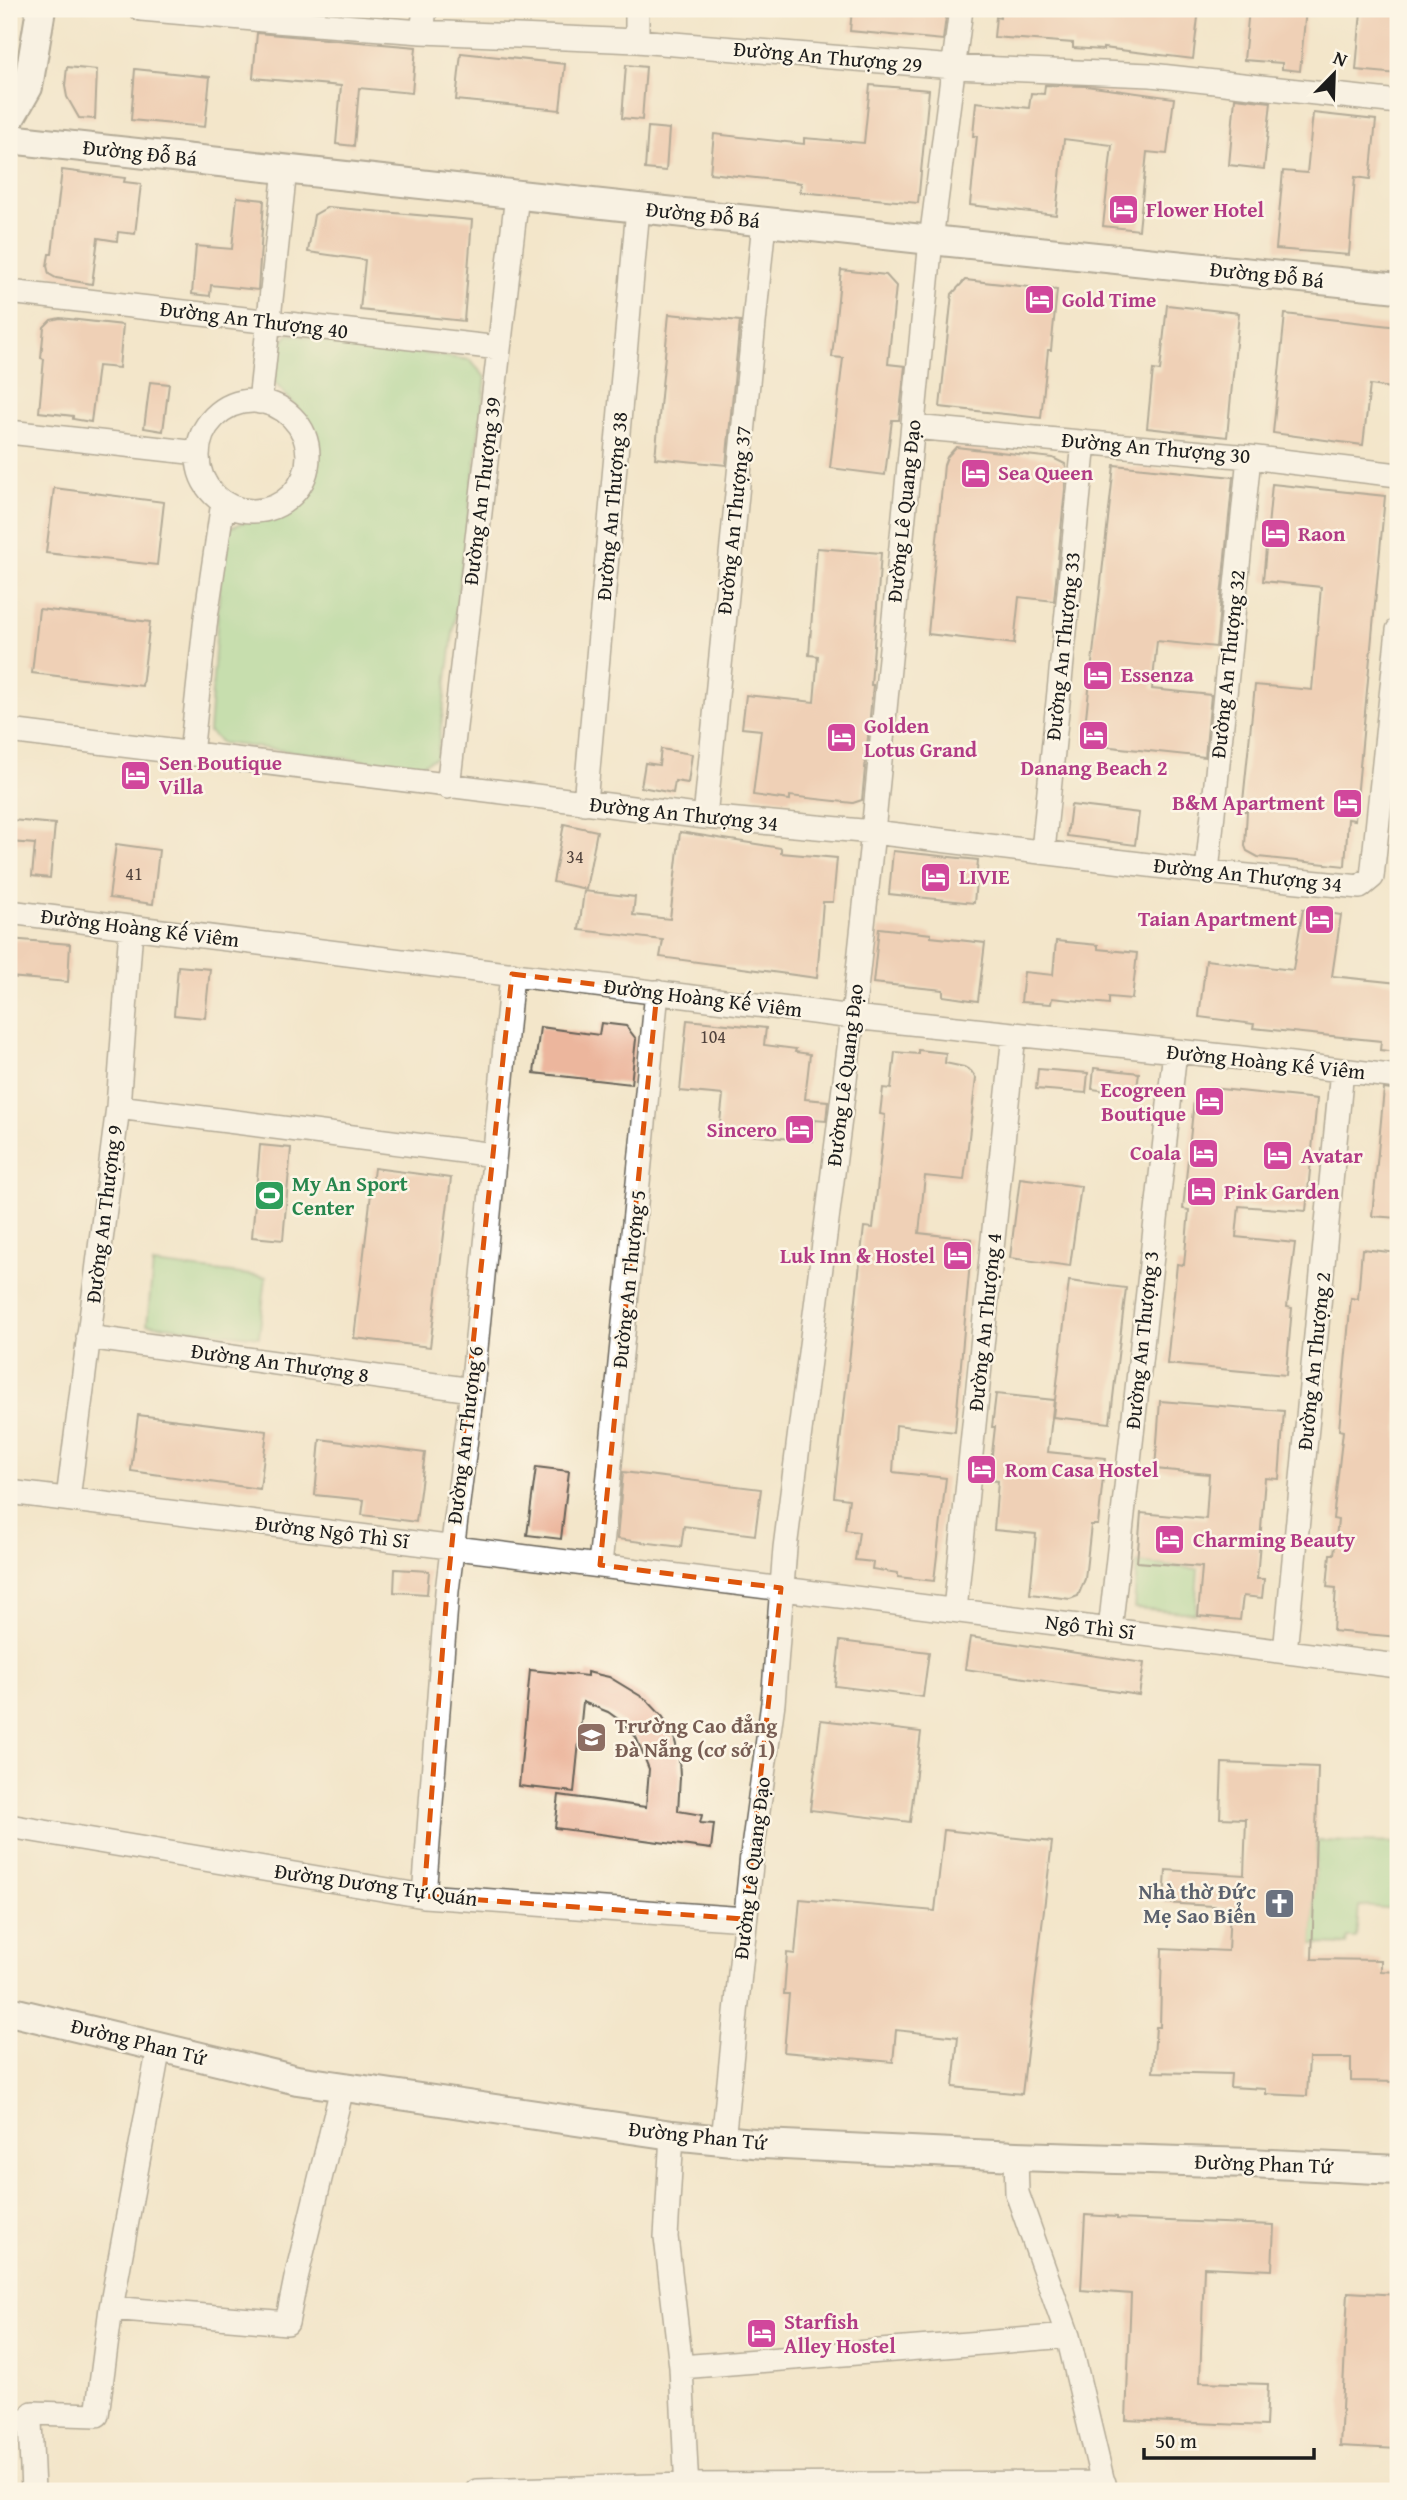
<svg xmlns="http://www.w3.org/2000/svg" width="1407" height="2500" viewBox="0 0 1407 2500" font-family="'Gentium Book Plus',serif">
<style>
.green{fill:#93d48c;stroke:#587854;stroke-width:2}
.building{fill:#ecb69d}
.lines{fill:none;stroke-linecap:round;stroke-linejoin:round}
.minor-casing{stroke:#676359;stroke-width:26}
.tertiary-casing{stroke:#676359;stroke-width:32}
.minor{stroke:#fff;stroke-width:23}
.tertiary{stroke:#fff;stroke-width:28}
.marked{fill:none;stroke:#de560d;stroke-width:5;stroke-dasharray:14 9;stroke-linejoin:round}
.labels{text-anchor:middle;stroke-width:5;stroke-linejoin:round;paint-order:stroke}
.number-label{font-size:18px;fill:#50423c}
.street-label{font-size:21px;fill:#1c1c1c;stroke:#fcf5e5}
.hotel-label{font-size:21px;font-weight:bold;fill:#b23c85;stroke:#fcf5e5;text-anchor:start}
.leisure-label{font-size:21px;font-weight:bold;fill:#27864d;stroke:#fcf5e5;text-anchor:start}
.education-label{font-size:21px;font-weight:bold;fill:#785e54;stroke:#fcf5e5;text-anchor:start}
.worship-label{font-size:21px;font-weight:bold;fill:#5b616d;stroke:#fcf5e5;text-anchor:end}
</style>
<rect width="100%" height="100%" fill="#fcf5e5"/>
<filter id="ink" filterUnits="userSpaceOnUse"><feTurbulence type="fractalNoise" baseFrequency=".0143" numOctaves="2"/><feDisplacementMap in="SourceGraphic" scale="14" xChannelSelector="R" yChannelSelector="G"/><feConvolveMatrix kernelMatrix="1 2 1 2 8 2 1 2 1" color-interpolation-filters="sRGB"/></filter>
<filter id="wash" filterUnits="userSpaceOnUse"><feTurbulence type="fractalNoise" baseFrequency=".00686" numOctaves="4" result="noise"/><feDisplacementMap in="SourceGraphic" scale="28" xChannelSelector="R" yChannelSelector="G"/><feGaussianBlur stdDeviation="1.57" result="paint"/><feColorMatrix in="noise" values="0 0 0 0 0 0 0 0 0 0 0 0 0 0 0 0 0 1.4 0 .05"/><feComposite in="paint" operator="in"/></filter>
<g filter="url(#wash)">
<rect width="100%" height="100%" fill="#f3e6ca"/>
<path class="green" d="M289,334L470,360L486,378L437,757L417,767L222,743L209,732L224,530L247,521L277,518L298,504L315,476L320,446L311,424L275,383L277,348Z
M153,1264L266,1277L259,1337L147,1324Z
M1137,1563L1198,1569L1195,1613L1134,1608Z
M1316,1841L1398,1843V1909L1359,1906L1356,1938H1348L1347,1945L1312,1944Z"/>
<g id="blocks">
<path class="building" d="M852,9H947L943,40L850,31Z
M1000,9H1199L1193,59L1103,48V50L1073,48V43L994,37L996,17L1000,18Z
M1249,9H1306L1300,71L1282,69V63L1244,60Z
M1361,11L1398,14V74L1356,70Z
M257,33L416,47L412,93L359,88L354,146L336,144L341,86L253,78Z
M461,53L565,64L560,110L456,100Z
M626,65L646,67L642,120L622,118Z
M67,67L97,70L95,119L79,118L67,97L65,86Z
M135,69L210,77L205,127L131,120Z
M870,85L929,90L918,203L800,192L801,183L710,173L714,134L804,144V138L864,143Z
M1045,85L1086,86L1174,98L1167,154L1147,152L1139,230L1103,226L1112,145L1064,139L1056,215L970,205L977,136H973L976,102L1029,108L1031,93L1044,94Z
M1235,98L1271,102L1264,169L1229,165Z
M1313,113L1376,120L1370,179L1355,177L1349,255L1276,249L1283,171L1307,173Z
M648,127L669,129L666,171L645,169Z
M62,170L125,178L124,182L141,184L135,234L118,232L117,241L98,238L92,284L56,278L49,274L47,266L49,254H52Z
M237,197L264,200L258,290L211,285L210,296L192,294L196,246L232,249Z
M328,207L472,220L464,321L360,310L365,260L308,252L314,215Z
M841,270L886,275L896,286L888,364L905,366L899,420H892L885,475L830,468L843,358L832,357Z
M965,280L1057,290L1051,350H1048L1041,418L940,407L952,294Z
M1167,305L1239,313L1227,437L1147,428L1153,370L1160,371Z
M669,314L740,321L726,465L655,458Z
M1285,314L1398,327V389L1370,385L1363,445L1273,433Z
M60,318L123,325L119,368L98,366L91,422L73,419V416L39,412L44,359L41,358L44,327L51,320Z
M150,382L169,384L163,431L144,428Z
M956,447L1053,458L1065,464L1067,469L1054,601L1019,597L1014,644L928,634L944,465L947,457Z
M1114,465L1233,477L1216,647L1157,641L1152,689L1211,695L1205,757L1083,744Z
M1272,484L1385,496L1355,820L1348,819L1345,866L1258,857L1247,851L1245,846L1247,811H1242L1255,685L1312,690L1321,587L1263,581Z
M54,488L164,502L157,565L46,553Z
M817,548L881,553L871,685H873L862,800L853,803L790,796V800L753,795L761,730L742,728L746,695L814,702L818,656L809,655Z
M39,609L150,622L142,686L32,673Z
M661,749L692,754L688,783L675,781L673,793L641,787L645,763L659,765Z
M1071,805L1139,813L1135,845L1067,836Z
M12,820L55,824L50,878L32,876L35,844L10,842Z
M564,824L597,831L586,889L553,882Z
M680,832L781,848V853L837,858L833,902H823L817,978L660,957L663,940L579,930L584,891L635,897L633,915L670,919Z
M116,844L159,850L153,904L109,898Z
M893,851L978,860L974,903L889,894Z
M1303,909L1341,915L1332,976L1398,983V1052L1380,1050L1381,1041L1253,1028L1254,1024L1199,1017L1206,960L1293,970Z
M879,928L931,934V937L985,943L978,1001L943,996V990L873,983Z
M9,939L70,944L68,982L9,977Z
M1056,941L1098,945V949L1137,953L1132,999L1109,997V1004L1052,998L1051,1004L1021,1002L1024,972L1053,975Z
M178,966L210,969L205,1018L174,1015Z
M687,1020L766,1028L764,1045L796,1049L795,1052L810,1054L805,1099L828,1101L826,1121L814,1120L812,1141L719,1132L723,1095L680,1091Z
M601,1023L626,1026L636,1039L631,1084L534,1073L540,1027L599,1035Z
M918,1050L946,1053L945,1063L964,1067L971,1071L976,1078L964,1180L925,1176L919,1233L972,1239L955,1432L896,1425L893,1472L946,1478L934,1581L898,1577V1573L872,1569L873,1562L855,1560L859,1532L845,1530L849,1499L834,1497L864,1227L873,1228L885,1115L880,1114L883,1088L891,1089L895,1052L918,1054Z
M1094,1068L1139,1073L1136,1095L1092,1089Z
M1038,1069L1088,1073L1086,1093L1036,1089Z
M1211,1088L1317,1099L1306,1211L1239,1206L1236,1237L1295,1243L1287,1307L1292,1308L1286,1375L1167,1364L1177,1264L1184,1265L1189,1210L1183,1209L1194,1100L1202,1092Z
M1384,1089L1398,1091V1218L1372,1216Z
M260,1145L291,1148L283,1240L252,1237Z
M374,1168L451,1178L430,1347L354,1338Z
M1020,1178L1081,1186L1070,1266L1010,1258Z
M1362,1249L1398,1253V1637L1333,1631L1336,1588L1327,1587L1330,1554H1334L1338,1520L1333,1519L1343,1431L1339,1430L1351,1298L1358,1299Z
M1069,1281L1126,1288L1110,1423L1053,1417Z
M996,1394L1054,1400L1048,1452L1105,1458L1098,1525H1091L1085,1579L1078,1596L1070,1599L1030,1594L1036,1534L994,1530L998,1481L989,1480L995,1427H992Z
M1160,1401L1284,1411L1279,1479L1265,1478L1257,1579H1264L1262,1598L1243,1596L1240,1620L1198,1616L1202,1567L1137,1562L1141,1513L1206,1519L1209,1474L1155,1469Z
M138,1415L267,1431L260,1489L131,1471Z
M320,1439L425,1453L416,1522L362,1515L364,1500L315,1495Z
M536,1467L569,1471L561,1539L527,1535Z
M623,1472L761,1489L755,1535L684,1526L681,1547L617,1539Z
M395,1569L429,1571L427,1594L394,1592Z
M970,1637L1144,1663L1139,1695L965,1669Z
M840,1641L929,1652L923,1697L835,1686Z
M530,1670L587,1676V1672L609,1677L647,1700L663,1717L674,1737L679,1757L680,1777L678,1811L702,1815L700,1823L714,1824L711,1849L555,1828L559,1795L646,1807L649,1769L636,1737L622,1722L608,1712L583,1702L574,1792L519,1786Z
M821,1720L921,1732L910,1822L810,1810Z
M1222,1763L1318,1767L1312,1959L1381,1960V1971L1398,1972V2082L1351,2081V2058H1309L1307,2096L1266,2094V2089L1230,2087L1231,2074L1153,2072L1156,2027H1160L1162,1948L1228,1951L1230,1907L1164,1903L1166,1870L1244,1875L1246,1819L1220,1818Z
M944,1830L1052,1842L1022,2094L953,2087L958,2037L896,2030L893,2062L784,2052L789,1994H784L787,1953L795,1954L800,1899L935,1911Z
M1085,2215L1117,2217V2219L1274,2225L1272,2270L1204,2267L1200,2382L1268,2384L1266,2426L1126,2420L1131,2294L1081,2290Z
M1348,2292L1398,2295V2449L1340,2446Z"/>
</g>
</g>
<g filter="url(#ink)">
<use href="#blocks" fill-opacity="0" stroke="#676359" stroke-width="2"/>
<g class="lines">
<defs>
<path id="minor" d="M141,9L275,21
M261,9L275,21L422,32L637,41L954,67L1151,75L1398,102
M637,9V41
M422,32L425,9
M9,292L499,348
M198 456a55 55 0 1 1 110 0a55 55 0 1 1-110 0Z
M260,402L285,169
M913,427L1249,457L1398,475
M9,432L198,453
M9,731L705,817L873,832L1207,872L1360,887L1372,877L1398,630
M191,754L206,617L223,502
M448,787L517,195
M585,803L638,208
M705,817L764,222
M1043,851L1084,442
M1207,872L1249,457
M9,912L853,1017L1242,1058L1398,1077
M118,1107L494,1155
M88,1337L472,1390
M9,1492L1398,1666
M68,1499L118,1107L131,928
M600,1565L657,992
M955,1610L1014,1034
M1110,1630L1175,1051
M1285,1652L1342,1070
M9,1826L424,1896L745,1919
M424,1896L447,1591L472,1390L512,974
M672,2135L666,2237L681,2367L687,2491
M723,2141L752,1855L773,1703L785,1548L853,1017L873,832L931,240L961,9
M1016,2156L1017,2193L1068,2336L1105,2491
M111,2308L287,2323L296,2278L342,2088
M681,2367L1068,2336
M9,2421H30L33,2413L97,2415L111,2308L159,2047
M30,2421L33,2491
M477,2491L687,2485L1104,2483"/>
<path id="tertiary" d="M9,120L28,87L41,9
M9,139L931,240L1398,288
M9,2011L297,2080L672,2135L763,2144L1016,2156L1250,2163L1398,2170"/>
</defs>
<use href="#minor" class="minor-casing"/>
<use href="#tertiary" class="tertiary-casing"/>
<use href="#minor" class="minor"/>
<use href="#tertiary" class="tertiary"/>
</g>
</g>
<path d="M0 0H1407V2500H0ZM512,974L657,992L600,1565L781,1588L745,1919L424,1896L447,1591Z" fill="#f3e6ca" fill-opacity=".55" fill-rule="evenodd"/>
<path class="marked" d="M512,974L657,992L600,1565L781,1588L745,1919L424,1896L447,1591Z"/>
<defs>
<symbol id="hotel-square" viewBox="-11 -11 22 22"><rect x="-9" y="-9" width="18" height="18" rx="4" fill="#d1479c" stroke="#fcf5e5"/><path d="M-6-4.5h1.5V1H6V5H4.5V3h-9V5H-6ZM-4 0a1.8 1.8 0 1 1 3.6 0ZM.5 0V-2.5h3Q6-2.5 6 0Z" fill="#fff"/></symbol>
<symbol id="stadium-square" viewBox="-11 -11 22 22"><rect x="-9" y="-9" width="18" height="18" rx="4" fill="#2e9e5b" stroke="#fcf5e5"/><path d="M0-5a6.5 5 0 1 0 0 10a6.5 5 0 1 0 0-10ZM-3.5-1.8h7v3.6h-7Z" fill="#fff"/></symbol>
<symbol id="university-square" viewBox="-11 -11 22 22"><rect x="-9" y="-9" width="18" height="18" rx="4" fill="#8d6e63" stroke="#fcf5e5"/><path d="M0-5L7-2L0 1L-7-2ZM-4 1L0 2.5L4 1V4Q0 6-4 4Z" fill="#fff"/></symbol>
<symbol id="church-square" viewBox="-11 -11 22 22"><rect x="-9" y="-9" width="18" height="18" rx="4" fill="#6b7280" stroke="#fcf5e5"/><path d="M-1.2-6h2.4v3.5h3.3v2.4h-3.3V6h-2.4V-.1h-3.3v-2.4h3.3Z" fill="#fff"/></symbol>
</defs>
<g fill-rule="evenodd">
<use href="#hotel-square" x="1106" y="192" width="35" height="35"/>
<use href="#hotel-square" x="1022" y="282" width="35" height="35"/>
<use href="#hotel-square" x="958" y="456" width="35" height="35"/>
<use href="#hotel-square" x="1258" y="516" width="35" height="35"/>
<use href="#hotel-square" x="1080" y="658" width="35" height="35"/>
<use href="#hotel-square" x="1076" y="718" width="35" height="35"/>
<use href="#hotel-square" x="824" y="720" width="35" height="35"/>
<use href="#hotel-square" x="118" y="758" width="35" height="35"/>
<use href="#hotel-square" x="1330" y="786" width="35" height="35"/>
<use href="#hotel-square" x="918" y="860" width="35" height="35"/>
<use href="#hotel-square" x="1302" y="902" width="35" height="35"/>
<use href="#hotel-square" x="1192" y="1084" width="35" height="35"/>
<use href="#hotel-square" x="782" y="1112" width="35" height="35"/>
<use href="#hotel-square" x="1186" y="1136" width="35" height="35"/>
<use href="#hotel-square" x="1260" y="1138" width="35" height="35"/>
<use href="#hotel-square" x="1184" y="1174" width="35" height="35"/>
<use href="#stadium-square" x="252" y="1178" width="35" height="35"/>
<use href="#hotel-square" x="940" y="1238" width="35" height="35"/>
<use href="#hotel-square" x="964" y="1452" width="35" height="35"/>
<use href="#hotel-square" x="1152" y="1522" width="35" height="35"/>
<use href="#university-square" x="574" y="1720" width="35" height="35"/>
<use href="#church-square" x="1262" y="1886" width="35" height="35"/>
<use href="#hotel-square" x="744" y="2316" width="35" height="35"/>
</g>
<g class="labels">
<g class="number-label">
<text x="575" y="863">34</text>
<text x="134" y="880">41</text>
<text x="713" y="1043">104</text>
</g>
<g class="street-label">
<text transform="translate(828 57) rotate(5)" y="7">Đường An Thượng 29</text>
<text transform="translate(140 153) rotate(6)" y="7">Đường Đỗ Bá</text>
<text transform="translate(703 215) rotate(6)" y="7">Đường Đỗ Bá</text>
<text transform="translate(1267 275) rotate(6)" y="7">Đường Đỗ Bá</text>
<text transform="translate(254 320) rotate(7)" y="7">Đường An Thượng 40</text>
<text transform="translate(1156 448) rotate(5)" y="7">Đường An Thượng 30</text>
<text transform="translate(482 491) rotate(-83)" y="7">Đường An Thượng 39</text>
<text transform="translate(612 506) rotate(-85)" y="7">Đường An Thượng 38</text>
<text transform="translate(904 511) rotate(-84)" y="7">Đường Lê Quang Đạo</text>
<text transform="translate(734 520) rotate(-84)" y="7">Đường An Thượng 37</text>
<text transform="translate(1063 646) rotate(-84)" y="7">Đường An Thượng 33</text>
<text transform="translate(1228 664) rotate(-84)" y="7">Đường An Thượng 32</text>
<text transform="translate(684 814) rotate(6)" y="7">Đường An Thượng 34</text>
<text transform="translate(1248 875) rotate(6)" y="7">Đường An Thượng 34</text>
<text transform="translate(140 928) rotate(7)" y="7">Đường Hoàng Kế Viêm</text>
<text transform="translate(703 998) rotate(7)" y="7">Đường Hoàng Kế Viêm</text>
<text transform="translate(1266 1062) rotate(6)" y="7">Đường Hoàng Kế Viêm</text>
<text transform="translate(845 1075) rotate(-83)" y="7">Đường Lê Quang Đạo</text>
<text transform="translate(104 1214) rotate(-83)" y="7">Đường An Thượng 9</text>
<text transform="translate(629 1279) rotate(-84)" y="7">Đường An Thượng 5</text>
<text transform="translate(985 1322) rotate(-84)" y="7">Đường An Thượng 4</text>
<text transform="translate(1142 1340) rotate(-84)" y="7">Đường An Thượng 3</text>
<text transform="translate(1314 1361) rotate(-84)" y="7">Đường An Thượng 2</text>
<text transform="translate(280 1363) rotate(8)" y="7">Đường An Thượng 8</text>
<text transform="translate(465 1435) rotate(-83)" y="7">Đường An Thượng 6</text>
<text transform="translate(332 1532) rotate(7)" y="7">Đường Ngô Thì Sĩ</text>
<text transform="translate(1090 1627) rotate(7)" y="7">Ngô Thì Sĩ</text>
<text transform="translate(752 1868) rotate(-83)" y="7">Đường Lê Quang Đạo</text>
<text transform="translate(376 1885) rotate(8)" y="7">Đường Dương Tự Quán</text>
<text transform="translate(139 2042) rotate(14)" y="7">Đường Phan Tứ</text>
<text transform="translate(698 2136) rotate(6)" y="7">Đường Phan Tứ</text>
<text transform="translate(1264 2164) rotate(2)" y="7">Đường Phan Tứ</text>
</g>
<g class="hotel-label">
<text x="1146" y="217">Flower Hotel</text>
<text x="1062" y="307">Gold Time</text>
<text x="998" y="480">Sea Queen</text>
<text x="1298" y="541">Raon</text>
<text x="1121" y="682">Essenza</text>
<text x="864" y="733">Golden<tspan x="864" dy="24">Lotus Grand</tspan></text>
<text x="159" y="770">Sen Boutique<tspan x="159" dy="24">Villa</tspan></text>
<text x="1094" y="775" text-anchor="middle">Danang Beach 2</text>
<text x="1325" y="810" text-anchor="end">B&amp;M Apartment</text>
<text x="959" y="884">LIVIE</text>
<text x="1297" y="926" text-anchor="end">Taian Apartment</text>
<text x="1186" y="1097" text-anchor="end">Ecogreen<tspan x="1186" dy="24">Boutique</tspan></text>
<text x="777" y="1137" text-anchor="end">Sincero</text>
<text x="1181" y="1160" text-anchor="end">Coala</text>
<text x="1301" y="1163">Avatar</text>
<text x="1224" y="1199">Pink Garden</text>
<text x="935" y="1263" text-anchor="end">Luk Inn &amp; Hostel</text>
<text x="1005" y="1477">Rom Casa Hostel</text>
<text x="1193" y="1547">Charming Beauty</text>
<text x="784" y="2329">Starfish<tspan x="784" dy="24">Alley Hostel</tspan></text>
</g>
<g class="leisure-label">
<text x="292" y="1191">My An Sport<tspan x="292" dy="24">Center</tspan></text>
</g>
<g class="education-label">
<text x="615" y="1733">Trường Cao đẳng<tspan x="615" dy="24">Đà Nẵng (cơ sở 1)</tspan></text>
</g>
<g class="worship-label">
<text x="1256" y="1899">Nhà thờ Đức<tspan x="1256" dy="24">Mẹ Sao Biển</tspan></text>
</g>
</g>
<rect width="1407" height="2500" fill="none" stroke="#fcf5e5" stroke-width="35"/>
<g transform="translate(1334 74) rotate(23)" stroke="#fcf5e5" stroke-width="5" paint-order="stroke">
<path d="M0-5L12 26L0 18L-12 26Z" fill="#1c1c1c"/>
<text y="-10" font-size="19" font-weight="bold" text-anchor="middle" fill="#1c1c1c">N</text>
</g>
<path d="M1144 2448v10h170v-10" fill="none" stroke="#1c1c1c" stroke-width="3.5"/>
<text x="1155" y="2448" font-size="21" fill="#1c1c1c" stroke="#fcf5e5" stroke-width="5" paint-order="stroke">50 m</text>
</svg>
